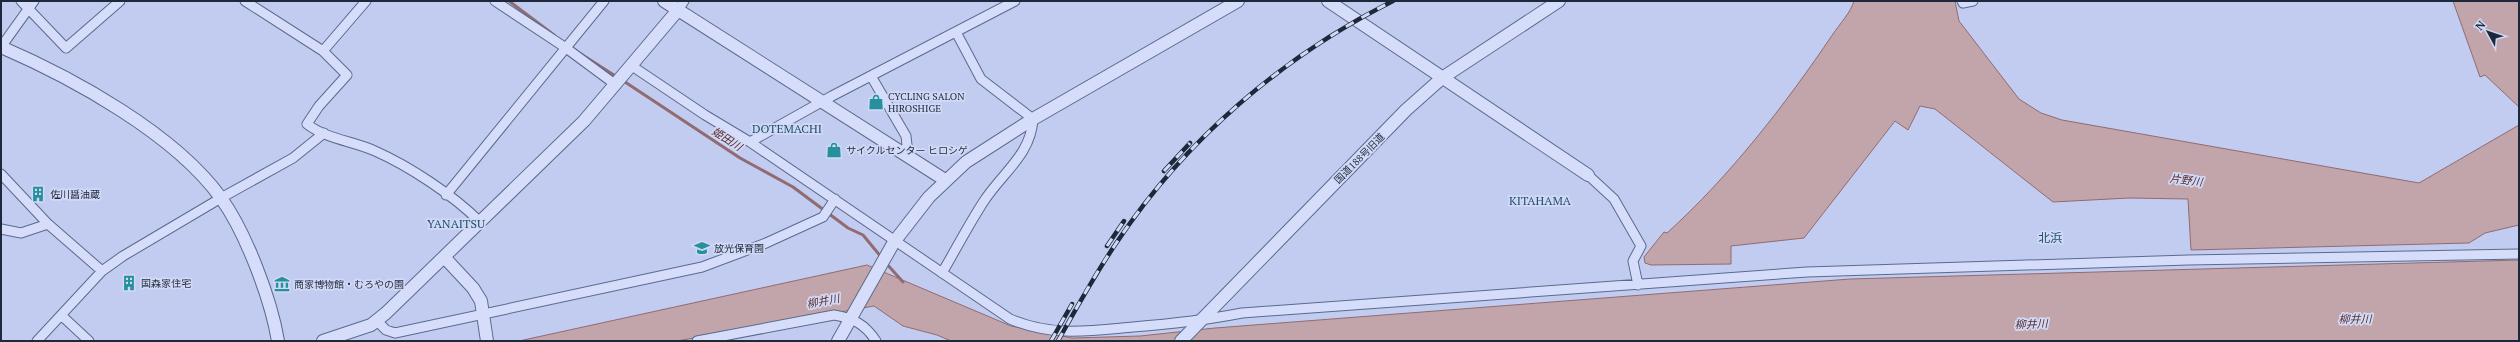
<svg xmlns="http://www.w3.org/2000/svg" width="2520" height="342" viewBox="0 0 2520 342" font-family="'PT Serif','Noto Sans JP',serif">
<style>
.water{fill:#c2a5aa;stroke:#916b71}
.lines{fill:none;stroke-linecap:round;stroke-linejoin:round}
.stream{stroke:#916b71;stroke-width:3}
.minor-casing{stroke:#596b8b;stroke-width:11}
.tertiary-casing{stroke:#596b8b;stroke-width:14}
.minor{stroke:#d6ddfa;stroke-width:9}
.tertiary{stroke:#d6ddfa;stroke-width:12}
.rail-casing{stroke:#1d293a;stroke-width:4.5}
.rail{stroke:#d2d9f7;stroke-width:3;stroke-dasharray:9;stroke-linecap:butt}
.labels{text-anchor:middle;stroke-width:3.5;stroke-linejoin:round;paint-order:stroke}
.poi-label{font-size:10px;fill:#1d293a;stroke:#d2d9f7;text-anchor:start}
.street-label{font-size:10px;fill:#1d293a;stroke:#d2d9f7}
.water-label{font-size:11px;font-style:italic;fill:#5a2e2c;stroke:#d2d9f7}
.quarter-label{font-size:12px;fill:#1b5068;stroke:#d2d9f7}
</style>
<rect width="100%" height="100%" fill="#c2cbf0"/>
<path class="water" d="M1854,1H1955L1959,21L2019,99L2041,113L2062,120L2419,183L2519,125V225L2485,233L2469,243L2191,250L2188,199L2129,198L2053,202L1935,109L1920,106L1908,130L1895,121L1804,238L1731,246V264L1651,265L1645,263L1644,257L1664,232L1667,233C1730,176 1785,105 1833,34C1839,25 1851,12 1854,1Z
M2453,1H2519V107L2485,75L2480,77Z
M2519,260V341H951L937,335L903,326L874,306L677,341H519L867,265L1011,326L1072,338L1140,336L1215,328L1850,279Z"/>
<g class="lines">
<path class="stream" d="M509,1L554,35
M581,54L617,77
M622,80L740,158L793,187L848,228L863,235L882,258
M885,262L903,282"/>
<defs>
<path id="minor" d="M21,1L66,48L120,1
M245,1L323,51L347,75L319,106L307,124C326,139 353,141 375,151C409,166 453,195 479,221
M495,1L566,48L616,85
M1962,1L1963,3L1973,1
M678,10L684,1
M1,47L34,1
M323,51L366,1
M632,66L705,115L750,142L1010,319C1052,337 1089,331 1133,327C1170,324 1206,320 1242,313L1807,272L2188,260L2519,254
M871,76L906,136L907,145L904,153
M750,142L832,96L1015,1
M1,174L48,224L102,271
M1588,175L1614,199L1641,246L1633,261L1638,285
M446,195L604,1
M1,229L21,233L48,224
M942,273C956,249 969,224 984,201C1002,173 1031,155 1033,119L981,79L956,32
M61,315L89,341
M377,321L386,330L395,333L702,267L766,243L823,217L835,199
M37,341L102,271L123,256L221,198L293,158L324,133
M697,341L834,315C853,318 865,324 876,341"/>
<path id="tertiary" d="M664,1L945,180
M1328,1L1588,175
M1,47C73,78 175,134 221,198C246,233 271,299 278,341
M444,257L473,288L481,301L487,341
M323,341L371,325L386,313L584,121L678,10
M838,341L894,242L929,197L966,162L1033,119L1238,1
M1181,341L1406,110L1442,78L1559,1"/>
</defs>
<use href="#minor" class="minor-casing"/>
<use href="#tertiary" class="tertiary-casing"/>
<use href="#minor" class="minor"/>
<use href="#tertiary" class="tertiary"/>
<defs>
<path id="rail" d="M1164,171L1190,143
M1107,246L1124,221
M1051,341L1072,304
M1058,341C1077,307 1095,274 1117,242C1185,140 1283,56 1393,1"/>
</defs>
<use href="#rail" class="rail-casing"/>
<use href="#rail" class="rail"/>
</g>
<defs>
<symbol id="shop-bare" viewBox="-9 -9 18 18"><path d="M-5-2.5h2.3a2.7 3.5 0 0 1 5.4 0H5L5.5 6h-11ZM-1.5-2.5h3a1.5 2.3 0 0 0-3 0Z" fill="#26909c" stroke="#d2d9f7" stroke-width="2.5" paint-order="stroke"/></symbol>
<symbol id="building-bare" viewBox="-9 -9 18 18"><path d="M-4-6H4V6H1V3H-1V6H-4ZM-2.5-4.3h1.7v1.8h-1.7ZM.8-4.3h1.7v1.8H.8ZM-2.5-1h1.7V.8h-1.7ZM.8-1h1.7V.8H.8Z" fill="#26909c" stroke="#d2d9f7" stroke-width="2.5" paint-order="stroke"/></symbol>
<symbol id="school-bare" viewBox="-9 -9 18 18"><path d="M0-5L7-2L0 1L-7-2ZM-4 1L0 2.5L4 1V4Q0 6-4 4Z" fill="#26909c" stroke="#d2d9f7" stroke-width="2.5" paint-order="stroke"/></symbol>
<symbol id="museum-bare" viewBox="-9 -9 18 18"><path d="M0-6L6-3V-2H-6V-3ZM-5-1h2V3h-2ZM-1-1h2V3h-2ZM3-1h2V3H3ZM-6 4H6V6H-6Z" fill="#26909c" stroke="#d2d9f7" stroke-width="2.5" paint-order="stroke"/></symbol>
</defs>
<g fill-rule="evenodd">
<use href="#shop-bare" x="865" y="91" width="22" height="22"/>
<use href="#shop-bare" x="823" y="139" width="22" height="22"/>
<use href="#building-bare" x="27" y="183" width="22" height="22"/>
<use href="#school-bare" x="691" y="237" width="22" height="22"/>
<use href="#building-bare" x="118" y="272" width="22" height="22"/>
<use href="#museum-bare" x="271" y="273" width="22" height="22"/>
</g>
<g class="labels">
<g class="poi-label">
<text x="888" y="100">CYCLING SALON<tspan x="888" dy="12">HIROSHIGE</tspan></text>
<text x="846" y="154">サイクルセンター ヒロシゲ</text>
<text x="50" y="198">佐川醤油蔵</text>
<text x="714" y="252">放光保育園</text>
<text x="141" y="287">国森家住宅</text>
<text x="294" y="288">商家博物館・むろやの園</text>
</g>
<g class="street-label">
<text transform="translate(1359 158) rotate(-45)" y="4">国道188号旧道</text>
</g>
<g class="water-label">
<text transform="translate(727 139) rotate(33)" y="4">姫田川</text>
<text transform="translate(2186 180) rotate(7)" y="4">片野川</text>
<text transform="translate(823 301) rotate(-11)" y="4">柳井川</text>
<text x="2355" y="323">柳井川</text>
<text transform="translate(2031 324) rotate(-2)" y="4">柳井川</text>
</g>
<g class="quarter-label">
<text x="787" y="133">DOTEMACHI</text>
<text x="1540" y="205">KITAHAMA</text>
<text x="456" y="228">YANAITSU</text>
<text x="2050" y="242">北浜</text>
</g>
</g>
<rect width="2520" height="342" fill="none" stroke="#1d293a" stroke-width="4"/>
<g transform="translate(2488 32) rotate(310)" stroke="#d2d9f7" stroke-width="3" paint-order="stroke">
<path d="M0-3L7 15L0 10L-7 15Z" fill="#1d293a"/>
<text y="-6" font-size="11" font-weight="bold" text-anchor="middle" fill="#1d293a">N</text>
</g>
</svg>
